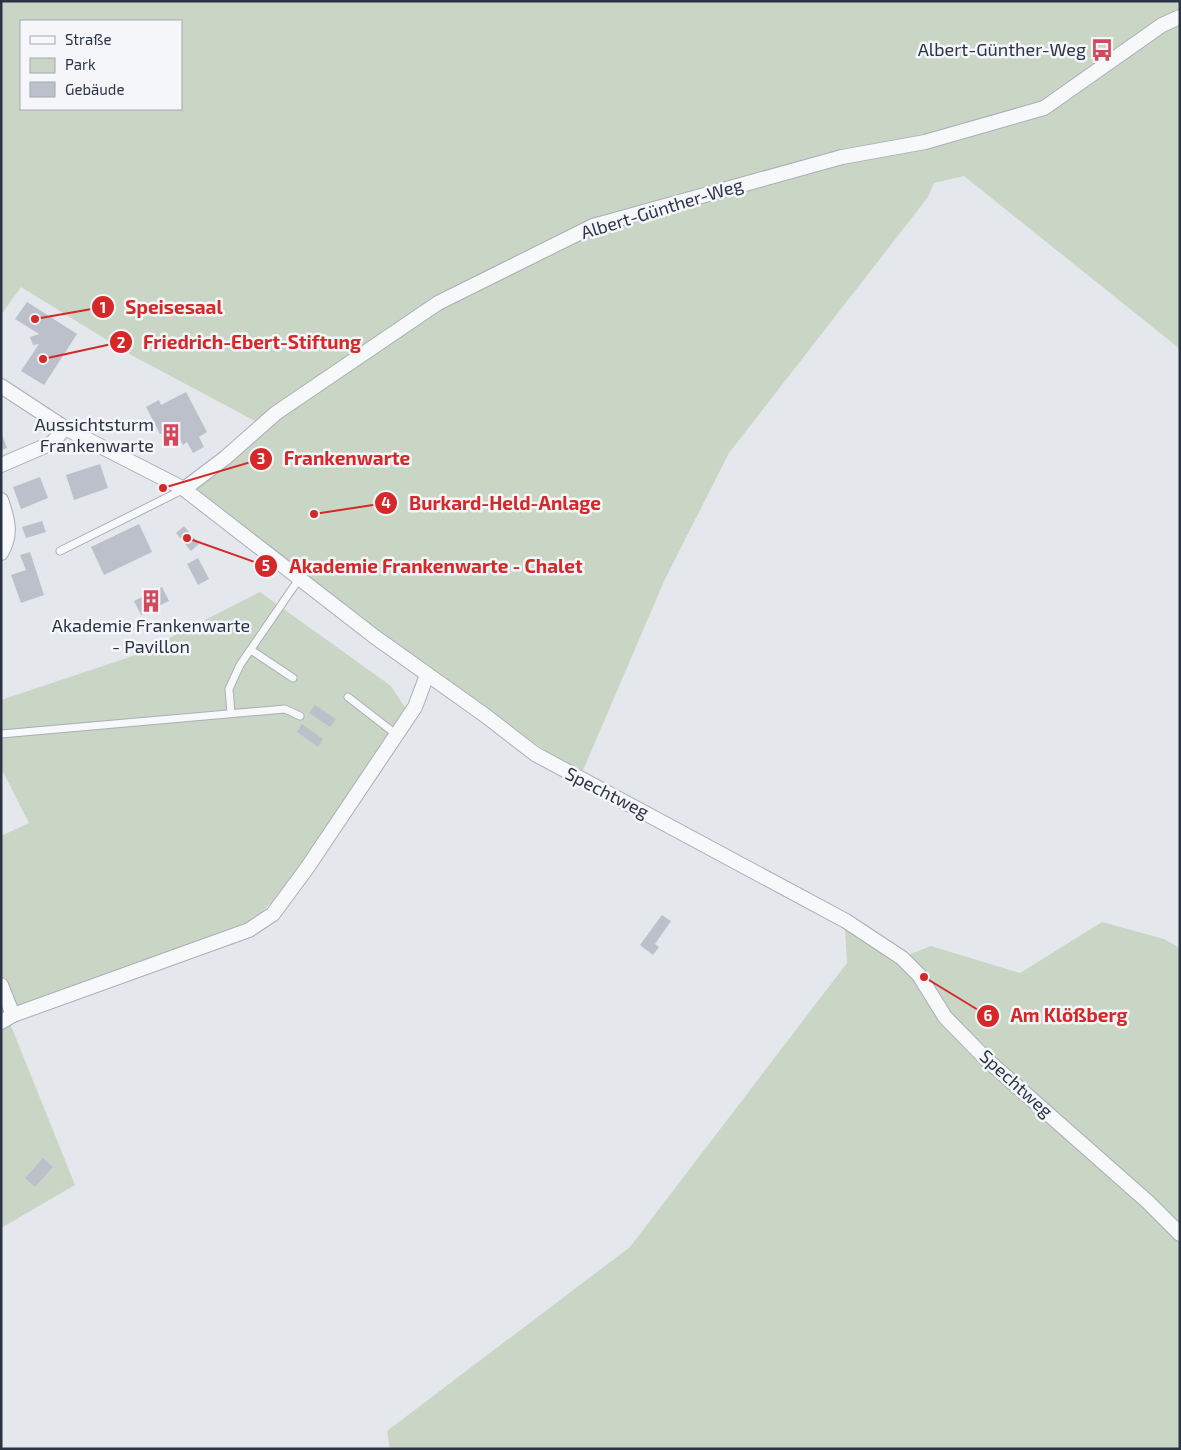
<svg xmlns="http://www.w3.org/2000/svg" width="1181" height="1450" viewBox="0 0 1181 1450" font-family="'Exo 2',sans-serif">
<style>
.green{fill:#c9d6c5;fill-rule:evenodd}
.building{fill:#bbc0ca}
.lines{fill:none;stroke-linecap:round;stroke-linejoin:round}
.lane-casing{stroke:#a9aeb7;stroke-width:9}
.street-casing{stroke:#a9aeb7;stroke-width:16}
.lane{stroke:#f7f8fa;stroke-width:7}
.street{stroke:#f7f8fa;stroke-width:14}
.labels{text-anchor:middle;stroke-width:5;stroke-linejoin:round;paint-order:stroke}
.poi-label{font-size:18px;fill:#2b3445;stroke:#f4f6f9;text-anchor:end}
.street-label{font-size:18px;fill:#2b3445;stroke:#f4f6f9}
.leader{fill:none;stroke:#d62828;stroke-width:2}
.callout-dot{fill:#d62828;stroke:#f4f6f9;stroke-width:2}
.mark-label{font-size:15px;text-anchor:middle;font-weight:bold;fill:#fff}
.callout-label{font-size:19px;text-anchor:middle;font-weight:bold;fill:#d62828;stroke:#f4f6f9;stroke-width:5;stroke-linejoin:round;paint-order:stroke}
</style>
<rect width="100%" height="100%" fill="#e4e7ec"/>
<!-- green -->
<g class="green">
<path d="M1,1H1180V349L964,176L934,183L928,197L729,453L665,579L581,775L432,673L193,489L257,422L133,356L21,287L1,315ZM21,21H181V109H21Z"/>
<path d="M260,592L391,686L408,712L291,882L260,914L233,931L14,1007L1,976V836L29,823L1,768V700L136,655Z"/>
<path d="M1102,922L1164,939L1180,948V1449H390L387,1431L630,1247L847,963L845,928L895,960L931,946L1020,973Z"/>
<path d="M1,1001L75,1185L1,1228Z"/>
</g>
<!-- building -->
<g class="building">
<path d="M27,302L77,334L44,385L21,371L39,344L33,345L30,337L39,334L15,319Z"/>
<path d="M186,392L207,432L199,437L204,447L193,453L187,442L183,445L179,438L168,444L163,433L160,434L146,407L159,400L161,405Z"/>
<path d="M1,432L7,448L1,450Z"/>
<path d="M100,464L108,488L74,500L66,475Z"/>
<path d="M40,477L48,498L21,509L13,487Z"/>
<path d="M42,521L46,532L26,538L22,527Z"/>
<path d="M139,524L152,552L104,575L91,547Z"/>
<path d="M184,526L199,544L191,551L176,533Z"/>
<path d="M30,552L44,595L21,603L11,575L26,570L20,555Z"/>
<path d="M198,558L209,579L198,585L187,564Z"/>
<path d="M162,587L169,601L141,615L134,601Z"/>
<path d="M315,705L336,719L330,727L309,713Z"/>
<path d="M302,724L323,739L318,747L297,732Z"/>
<path d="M662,915L671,921L655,944L659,947L653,955L640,945Z"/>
<path d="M43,1158L53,1167L35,1187L25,1178Z"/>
</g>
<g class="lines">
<defs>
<g id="lane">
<path d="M60,551L184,489"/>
<path d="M251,650L293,678"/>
<path d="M348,697L397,735"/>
<path d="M231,713L229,689L240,665L299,579"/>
<path d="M1,734L285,709L300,716"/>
</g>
<g id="street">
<path d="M1,386L65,428L184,489L375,637L486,716L535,754L846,921L902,958L919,975L945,1017L986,1059L1148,1202L1180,1234"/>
<path d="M1,465L52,443L65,428"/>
<path d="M184,489L225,458L276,413L438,303L593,226L842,157L925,142L1044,108L1162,25L1180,17"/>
<path d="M1,500C8,520 12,535 1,553"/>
<path d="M1,985L13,1015"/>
<path d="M1,1022L13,1015L249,930L273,914L307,868L415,707L427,675"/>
</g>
</defs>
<!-- lane casing -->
<use href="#lane" class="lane-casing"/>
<!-- street casing -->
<use href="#street" class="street-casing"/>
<!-- lane -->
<use href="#lane" class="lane"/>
<!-- street -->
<use href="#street" class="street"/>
</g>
<!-- icons -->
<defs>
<symbol id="bus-bare" viewBox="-9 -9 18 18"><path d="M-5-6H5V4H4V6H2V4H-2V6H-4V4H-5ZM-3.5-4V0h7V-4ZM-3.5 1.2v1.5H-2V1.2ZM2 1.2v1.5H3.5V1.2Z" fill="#d1495b" stroke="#f4f6f9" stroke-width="2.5" paint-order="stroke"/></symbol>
<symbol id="building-bare" viewBox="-9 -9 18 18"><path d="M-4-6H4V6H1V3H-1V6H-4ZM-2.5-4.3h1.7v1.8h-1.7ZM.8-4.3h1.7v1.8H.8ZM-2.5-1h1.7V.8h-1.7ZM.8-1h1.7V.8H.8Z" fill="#d1495b" stroke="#f4f6f9" stroke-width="2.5" paint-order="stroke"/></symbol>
</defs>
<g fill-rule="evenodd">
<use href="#bus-bare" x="1086" y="34" width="32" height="32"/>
<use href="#building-bare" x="155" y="419" width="32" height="32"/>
<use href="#building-bare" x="135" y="585" width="32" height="32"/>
</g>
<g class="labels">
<!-- poi labels -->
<g class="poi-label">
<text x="1086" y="56">Albert-Günther-Weg</text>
<text x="154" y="431">Aussichtsturm<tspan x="154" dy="21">Frankenwarte</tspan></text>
<text x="151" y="632" text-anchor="middle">Akademie Frankenwarte<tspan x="151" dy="21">- Pavillon</tspan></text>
</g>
<!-- street labels -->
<g class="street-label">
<text transform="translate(662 209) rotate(-17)" y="6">Albert-Günther-Weg</text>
<text transform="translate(607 793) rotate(27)" y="6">Spechtweg</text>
<text transform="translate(1016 1084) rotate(42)" y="6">Spechtweg</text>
</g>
</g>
<!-- callouts -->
<path class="leader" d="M35 319L103 307M43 359L121 342M163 488L261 459M314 514L386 503M187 538L266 566M924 977L988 1016"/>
<g class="callout-dot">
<circle cx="35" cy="319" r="5"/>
<circle cx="43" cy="359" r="5"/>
<circle cx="163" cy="488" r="5"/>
<circle cx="314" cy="514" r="5"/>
<circle cx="187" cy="538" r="5"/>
<circle cx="924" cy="977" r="5"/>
<circle cx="103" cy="307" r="12"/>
<circle cx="121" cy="342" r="12"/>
<circle cx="261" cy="459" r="12"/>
<circle cx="386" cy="503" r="12"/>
<circle cx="266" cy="566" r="12"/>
<circle cx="988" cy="1016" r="12"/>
</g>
<g class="mark-label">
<text x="103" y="313">1</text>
<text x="121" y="348">2</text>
<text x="261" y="464">3</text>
<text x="386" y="508">4</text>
<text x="266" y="571">5</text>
<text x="988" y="1021">6</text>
</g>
<g class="callout-label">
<text x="174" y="314">Speisesaal</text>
<text x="252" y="349">Friedrich-Ebert-Stiftung</text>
<text x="347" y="465">Frankenwarte</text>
<text x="505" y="510">Burkard-Held-Anlage</text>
<text x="436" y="573">Akademie Frankenwarte - Chalet</text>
<text x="1069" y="1022">Am Klößberg</text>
</g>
<!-- border -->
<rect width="1181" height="1450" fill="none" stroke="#2b3445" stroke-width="5"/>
<!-- legend -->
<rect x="20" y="20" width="162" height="90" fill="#f4f6f9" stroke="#a4a8b1"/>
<rect x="30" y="36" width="25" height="8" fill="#f7f8fa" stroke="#a4a8b1"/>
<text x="65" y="45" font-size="15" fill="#2b3445">Straße</text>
<rect x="30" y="58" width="25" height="15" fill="#c9d6c5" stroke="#a4a8b1"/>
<text x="65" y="70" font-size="15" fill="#2b3445">Park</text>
<rect x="30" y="82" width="25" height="15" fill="#bbc0ca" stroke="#a4a8b1"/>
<text x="65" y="95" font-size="15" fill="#2b3445">Gebäude</text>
</svg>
